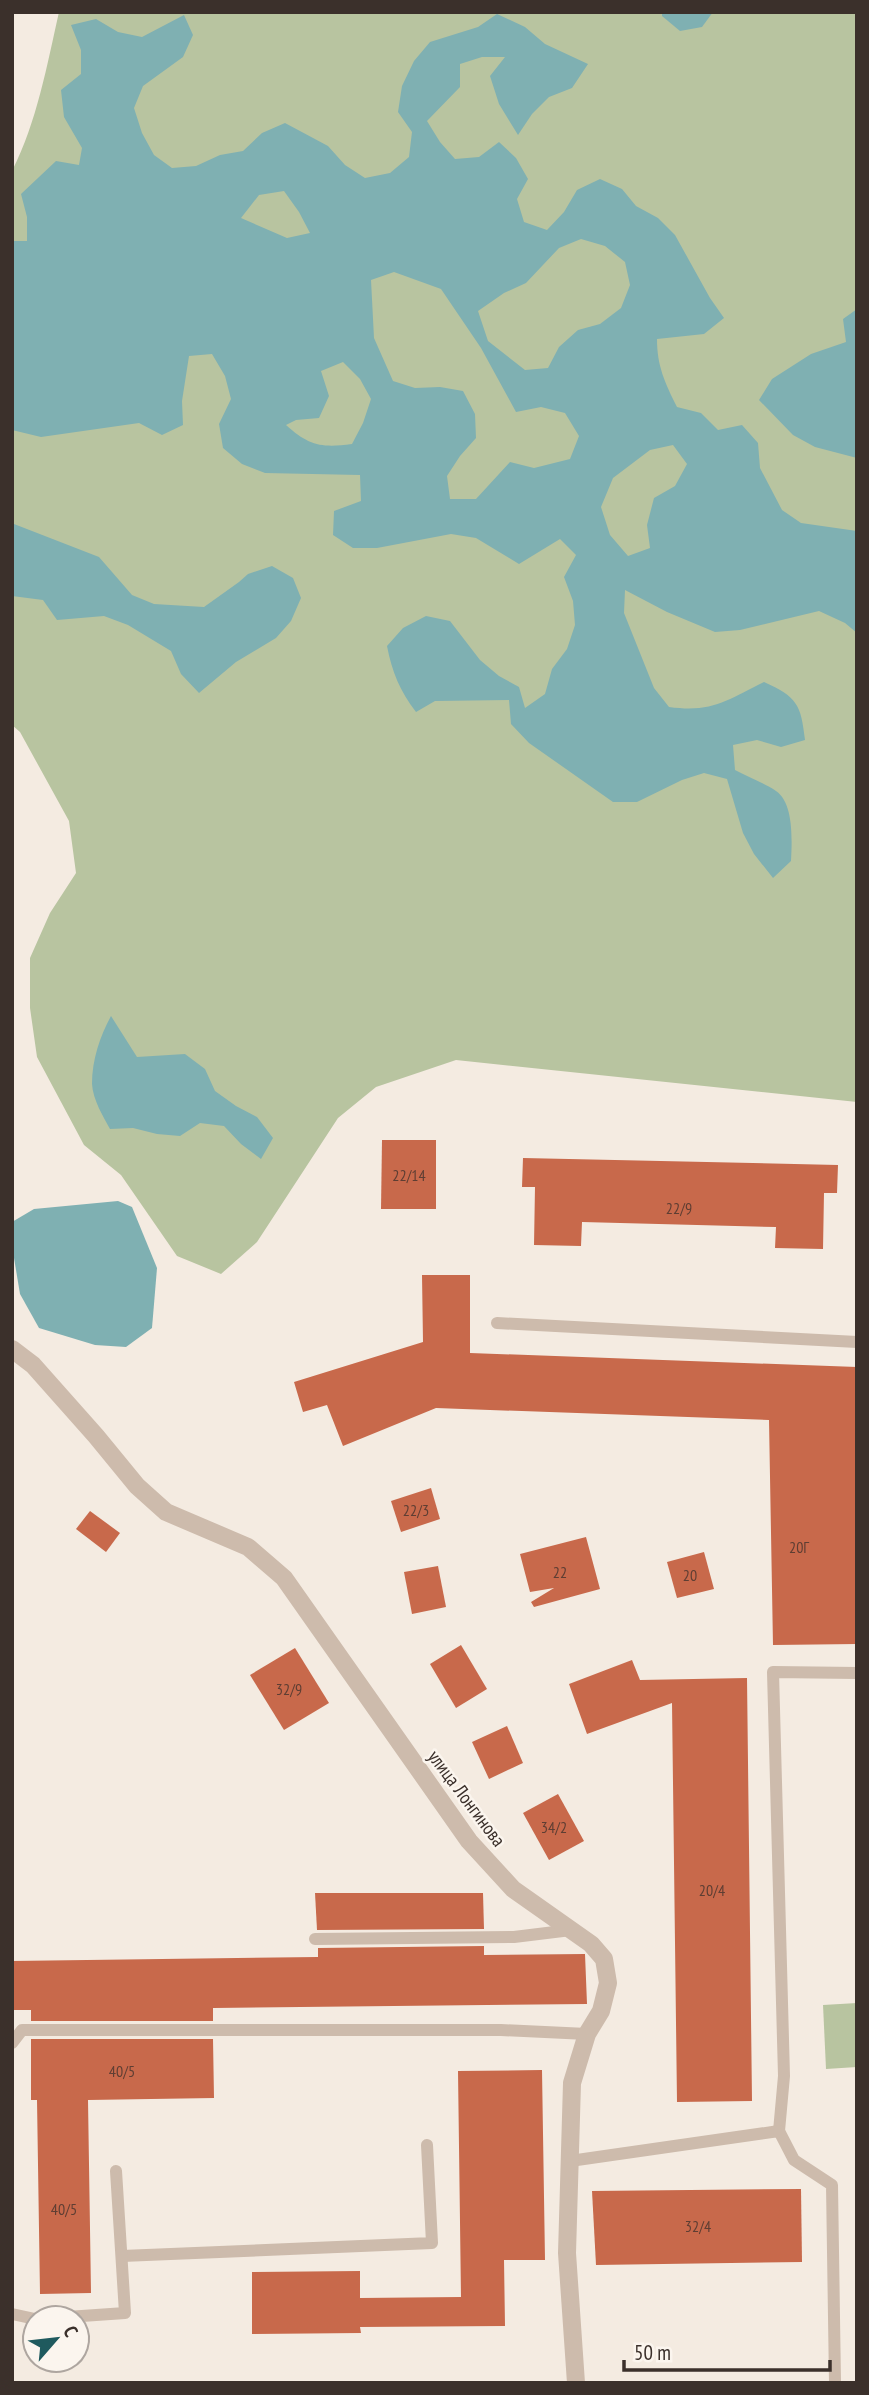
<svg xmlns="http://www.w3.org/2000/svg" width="869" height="2395" viewBox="0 0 869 2395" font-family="'PT Sans Narrow',sans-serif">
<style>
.green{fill:#b8c4a0}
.water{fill:#7fb0b2;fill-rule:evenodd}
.building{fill:#c8694b}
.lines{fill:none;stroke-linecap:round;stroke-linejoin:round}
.lane{stroke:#cdbbac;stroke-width:12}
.street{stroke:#cdbbac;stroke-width:18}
.labels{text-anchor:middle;stroke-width:5;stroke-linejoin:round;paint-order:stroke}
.number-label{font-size:16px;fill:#5e3e33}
.street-label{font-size:19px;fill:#3b302b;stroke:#fbf5ee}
</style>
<rect width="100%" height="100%" fill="#f4ebe1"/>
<!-- green -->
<g class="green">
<path d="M59,12H857V1102L456,1060L376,1087L338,1118L257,1242L221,1274L177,1256L121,1175L84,1145L37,1057L30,1008V958L50,913L76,873L69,821L20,732L12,725V171C37,122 47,65 59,12Z"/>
<path d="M857,2003V2067L826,2069L823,2005Z"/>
</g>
<!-- water -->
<g class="water">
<path d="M662,12H713L702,27L680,31L662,16Z"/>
<path d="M497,14L525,27L545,44L588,64L572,88L549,97L532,114L518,135L499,104L490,76L505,57H482L460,64V87L427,121L440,142L455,159L479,157L499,142L516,158L528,179L517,199L524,222L547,230L564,212L577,190L600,179L622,189L636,206L658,218L675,235L710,298L724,318L704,334L657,339C657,366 665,383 677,407L701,413L718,430L742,425L758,443L760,468L782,510L801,523L857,531V633L845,623L819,611L740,630L715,632L667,612L625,590L624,613L654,688L669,707C713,713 727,700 764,682C797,697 801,704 805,740L781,747L757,740L733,745L735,770C748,777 764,783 776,791C794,803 792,841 791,861L773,878L754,854L743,833L727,779L704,773L682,780L637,802H613L529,743L511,724L509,700L435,701L416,712C400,691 392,672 387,646L403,628L426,616L450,621L480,660L499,676L519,687L525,708L545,694L552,669L567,649L575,625L573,601L564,577L576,555L560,539L519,564L476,538L451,534L377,548H353L333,535L334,511L361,501L360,475L265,473L242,464L223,448L219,424L231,399L225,376L212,354L189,356L182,401L183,425L162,435L139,423L41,437L12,430V241H27V217L21,194L56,161L79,165L82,148L64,117L61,90L81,74V50L71,25L96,19L118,32L142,37L184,15L193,35L183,57L143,86L134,108L142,133L154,155L172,168L196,166L220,155L243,151L262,133L285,123L328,146L345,165L365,178L390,173L409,157L412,132L398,112L402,86L414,61L430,42L478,27ZM284,191L299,212L310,233L287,238L241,218L259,195ZM581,239L605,246L625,262L630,285L621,308L600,324L578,330L559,347L548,368L525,370L488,341L478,311L504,293L526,283L559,248ZM394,272L441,289L481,348L516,412L541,407L565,413L579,436L570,459L534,468L510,462L476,499H450L447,476L460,456L476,438L475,414L463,391L440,387L415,388L393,381L374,338L371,280ZM343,362L360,379L371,399L363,423L352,444C322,448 309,446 286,425L296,420L319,418L329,396L321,371ZM673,445L687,464L675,486L654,498L647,525L650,548L628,556L610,535L601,507L613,478L650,450Z"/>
<path d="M857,309V458L815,447L793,435L759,400L772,379L811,354L846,342L843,319Z"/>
<path d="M14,524L99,557L132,595L154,604L204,607L239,582L248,574L272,566L293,578L301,598L291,621L276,638L236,662L199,693L181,674L171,651L128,625L104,616L57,620L43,600L12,596Z"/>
<path d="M111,1016L137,1057L185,1054L205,1069L215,1091L236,1106L257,1117L273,1138L261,1159L241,1144L224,1126L200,1123L180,1136L157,1134L133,1128L110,1129C103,1116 93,1100 92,1084C92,1060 100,1036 111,1016Z"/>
<path d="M118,1201L132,1207L157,1268L152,1328L126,1347L95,1345L39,1328L20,1294L12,1246V1222L34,1209Z"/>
</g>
<!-- building -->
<g class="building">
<path d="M382,1140H436V1209H381Z"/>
<path d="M523,1158L838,1165L837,1193H824L823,1249L775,1248L776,1227L582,1222L581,1246L534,1245L535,1187H522Z"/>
<path d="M422,1275H470V1353L857,1367V1644L773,1645L769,1420L436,1408L343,1446L327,1405L303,1412L294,1382L423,1342Z"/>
<path d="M431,1488L440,1519L401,1532L391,1501Z"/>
<path d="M90,1511L120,1533L106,1552L76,1529Z"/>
<path d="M586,1537L600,1589L534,1607L531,1602L554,1588L530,1592L520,1554Z"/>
<path d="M704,1552L714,1589L677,1598L667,1562Z"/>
<path d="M438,1566L446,1607L412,1614L404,1572Z"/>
<path d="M461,1645L487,1689L456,1708L430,1664Z"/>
<path d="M295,1648L329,1703L284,1730L250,1675Z"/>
<path d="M632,1660L640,1680L747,1678L752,2101L677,2102L672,1703L587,1734L569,1684Z"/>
<path d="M507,1726L523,1763L489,1779L472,1742Z"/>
<path d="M558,1794L584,1841L549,1860L523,1813Z"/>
<path d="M315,1893H483L484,1929L317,1930Z"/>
<path d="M484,1946V1955L585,1954L587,2004L213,2008V2021H31V2010H13L12,1961L318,1957V1948Z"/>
<path d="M31,2039H213L214,2098L88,2100L91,2293L40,2294L37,2100H31Z"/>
<path d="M542,2070L545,2260H504L505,2326L360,2327L361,2333L252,2334V2272L360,2271V2298L461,2297L458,2071Z"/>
<path d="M801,2189L802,2262L596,2265L592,2191Z"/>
</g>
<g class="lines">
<!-- lane -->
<g class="lane">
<path d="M497,1323L857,1342"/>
<path d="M315,1939L514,1937L571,1930"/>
<path d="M12,2043L22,2030H501L587,2034"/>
<path d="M779,2131L784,2076L773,1672L857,1673"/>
<path d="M570,2161L779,2131L794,2160L832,2185L835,2383"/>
<path d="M122,2256L432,2243L427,2145"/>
<path d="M12,2314L35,2319"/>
<path d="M53,2318L125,2313L116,2171"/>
</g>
<!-- street -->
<path class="street" d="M12,1349L33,1365L96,1436L137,1486L166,1512L248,1547L284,1578L469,1841L513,1889L591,1944L604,1959L608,1983L601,2011L587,2034L572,2083L567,2253L576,2383"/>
</g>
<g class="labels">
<!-- number labels -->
<g class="number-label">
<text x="409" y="1181">22/14</text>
<text x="679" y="1214">22/9</text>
<text x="416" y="1516">22/3</text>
<text x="799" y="1553">20Г</text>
<text x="560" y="1578">22</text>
<text x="690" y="1581">20</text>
<text x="289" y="1695">32/9</text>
<text x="554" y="1833">34/2</text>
<text x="712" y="1896">20/4</text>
<text x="122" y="2077">40/5</text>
<text x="64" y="2215">40/5</text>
<text x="698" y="2232">32/4</text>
</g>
<!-- street labels -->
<g class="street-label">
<text transform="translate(467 1798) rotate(53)" y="7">улица Лонгинова</text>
</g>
</g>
<!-- border -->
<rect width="869" height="2395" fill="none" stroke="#3b302b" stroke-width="28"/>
<!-- north arrow -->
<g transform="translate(56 2339) rotate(62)"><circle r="33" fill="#fbf5ee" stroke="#aea6a0" stroke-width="2"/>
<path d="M0-5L12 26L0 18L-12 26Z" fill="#1f5a5e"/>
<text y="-10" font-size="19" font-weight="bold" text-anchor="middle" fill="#3b302b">С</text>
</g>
<!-- scale -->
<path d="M624 2360v10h206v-10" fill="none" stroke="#3b302b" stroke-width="3.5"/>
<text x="634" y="2360" font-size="21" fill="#3b302b" stroke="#fbf5ee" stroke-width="5" paint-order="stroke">50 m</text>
</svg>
